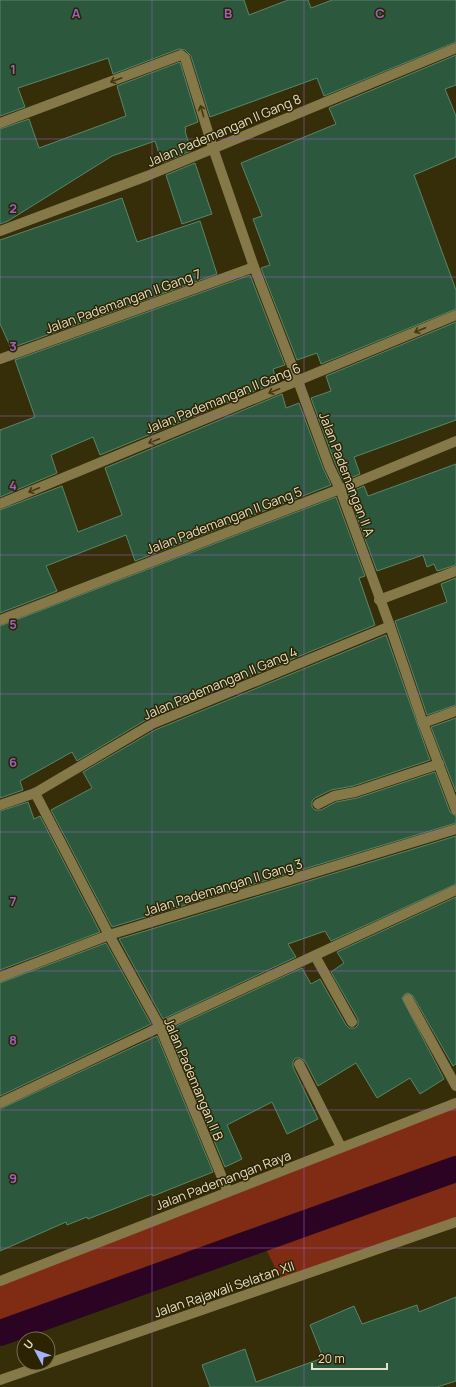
<svg xmlns="http://www.w3.org/2000/svg" width="456" height="1387" viewBox="0 0 456 1387" font-family="Manrope,sans-serif">
<style>
.green{fill:#802b14}
.lines{fill:none;stroke-linecap:round;stroke-linejoin:round}
.canal{stroke:#2b0424;stroke-width:26}
.building{fill:#2c593e;stroke:#598669}
.minor{stroke:#85794a;stroke-width:10}
.oneway{stroke:#423812}
.grid{fill:none;stroke:#9b62c2;stroke-width:1;stroke-opacity:0.55}
.labels{text-anchor:middle;stroke-width:3;stroke-linejoin:round;paint-order:stroke}
.street-label{font-size:13px;fill:#e6e0c8;stroke:#2c2300}
.grid-label{font-size:13px;text-anchor:middle;font-weight:bold;fill:#9b62c2;stroke:#2c2300;stroke-width:3;stroke-linejoin:round;paint-order:stroke}
</style>
<rect width="100%" height="100%" fill="#362d09"/>
<!-- green -->
<path class="green" d="M456,1105V1222L282,1282L261,1239L0,1333V1281Z"/>
<g class="lines">
<!-- canal -->
<path class="canal" d="M0,1333L456,1169"/>
</g>
<!-- building -->
<g class="building">
<path d="M0,0H244L249,15L288,0H308L311,8L332,0H456V42L324,96L317,78L210,117L191,56L185,50L179,49L113,74L108,58L18,88L25,107L0,116Z"/>
<path d="M456,55V85L445,89L456,116V157L414,175L456,290V309L321,364L317,353L297,360L261,268L270,265L253,219L262,216L241,163L336,124L329,108Z"/>
<path d="M180,62L198,122L185,127L186,130L185,131L191,151L162,163L155,141L112,156L8,221L0,224V129L29,119L39,148L126,116L117,86Z"/>
<path d="M195,163L212,214L182,224L166,175Z"/>
<path d="M122,198L137,242L200,221L217,274L11,348L0,324V240Z"/>
<path d="M250,275L285,365L273,369L277,382L100,455L93,437L51,455L57,473L0,497V430L35,417L15,360Z"/>
<path d="M456,322V420L354,457L360,474L343,481L335,463L311,398L331,391L326,376Z"/>
<path d="M282,394L286,408L299,403L323,468L331,485L135,561L126,535L46,566L57,591L0,613V510L62,486L78,532L122,515L105,468Z"/>
<path d="M456,464V565L437,571L434,564L427,567L423,555L377,571L348,493L364,486L368,496Z"/>
<path d="M336,497L365,576L359,578L375,625L149,718L77,761L72,752L20,781L23,790L0,798V626Z"/>
<path d="M456,578V705L427,715L395,621L447,602L441,584Z"/>
<path d="M386,635L430,760L353,786L331,790L315,798L312,801V807L315,810H321L336,802L357,798L435,772L450,812L456,816V823L112,927L51,810L92,788L83,772L155,730Z"/>
<path d="M456,718V792L431,727Z"/>
<path d="M28,802L34,819L40,816L100,932L0,970V811Z"/>
<path d="M456,836V884L331,941L325,931L288,944L296,957L163,1019L119,939Z"/>
<path d="M456,897V1064L453,1066L413,996L408,993L405,994L402,998L444,1079L420,1094L410,1078L377,1098L356,1063L318,1086L305,1061L300,1058H296L293,1061V1067L318,1119L287,1134L272,1102L227,1125L242,1159L225,1167L168,1030L302,968L311,984L320,979L346,1025L349,1028H355L358,1025V1019L331,972L344,963L337,952Z"/>
<path d="M106,943L151,1024L0,1096V983Z"/>
<path d="M157,1036L213,1172L153,1196L152,1194L88,1219L87,1217L67,1225L66,1222L0,1251V1109Z"/>
<path d="M456,1297V1381L437,1387H210L202,1365L245,1349L256,1382L323,1358L310,1325L354,1306L362,1324L417,1305L419,1312Z"/>
</g>
<g class="lines">
<!-- minor -->
<g class="minor">
<path d="M0,123L181,55L185,58L213,148L254,267L298,381L329,466L340,489L390,626L423,723L456,810"/>
<path d="M0,231L147,176L456,48"/>
<path d="M0,359L254,267"/>
<path d="M0,504L456,315"/>
<path d="M379,600L456,571"/>
<path d="M0,620L340,489L456,441"/>
<path d="M423,723L456,711"/>
<path d="M35,793L109,935L160,1027L228,1192"/>
<path d="M318,804L334,796L355,792L439,764"/>
<path d="M0,805L35,793L152,724L390,626"/>
<path d="M315,956L352,1022"/>
<path d="M0,977L109,935L456,829"/>
<path d="M408,999L456,1086"/>
<path d="M299,1064L341,1147"/>
<path d="M0,1103L160,1027L456,890"/>
<path d="M0,1281L456,1103"/>
<path d="M0,1380L456,1222"/>
</g>
</g>
<!-- one-way arrows -->
<defs><path id="oneway-shaft" d="M-6 0H5M1.5-3L5.5 0L1.5 3" fill="none" stroke-width="1.6" stroke-linecap="round" stroke-linejoin="round"/></defs>
<g class="oneway">
<use href="#oneway-shaft" transform="translate(116 80) rotate(160)"/>
<use href="#oneway-shaft" transform="translate(202 111) rotate(-106)"/>
<use href="#oneway-shaft" transform="translate(420 330) rotate(157)"/>
<use href="#oneway-shaft" transform="translate(274 391) rotate(158)"/>
<use href="#oneway-shaft" transform="translate(154 441) rotate(158)"/>
<use href="#oneway-shaft" transform="translate(34 490) rotate(158)"/>
</g>
<!-- grid -->
<path class="grid" d="M152,0V1387M304,0V1387M0,139H456M0,277H456M0,416H456M0,555H456M0,694H456M0,832H456M0,971H456M0,1110H456M0,1248H456"/>
<g class="labels">
<!-- street labels -->
<g class="street-label">
<text transform="translate(224 130) rotate(-23)" y="5">Jalan Pademangan II Gang 8</text>
<text transform="translate(123 301) rotate(-20)" y="5">Jalan Pademangan II Gang 7</text>
<text transform="translate(223 398) rotate(-22)" y="5">Jalan Pademangan II Gang 6</text>
<text transform="translate(347 474) rotate(69)" y="5">Jalan Pademangan II A</text>
<text transform="translate(224 520) rotate(-21)" y="5">Jalan Pademangan II Gang 5</text>
<text transform="translate(220 683) rotate(-23)" y="5">Jalan Pademangan II Gang 4</text>
<text transform="translate(223 887) rotate(-17)" y="5">Jalan Pademangan II Gang 3</text>
<text transform="translate(194 1079) rotate(67)" y="5">Jalan Pademangan II B</text>
<text transform="translate(223 1180) rotate(-21)" y="5">Jalan Pademangan Raya</text>
<text transform="translate(224 1289) rotate(-19)" y="5">Jalan Rajawali Selatan XII</text>
</g>
</g>
<g class="grid-label">
<text x="76" y="18">A</text>
<text x="228" y="18">B</text>
<text x="380" y="18">C</text>
<text x="13" y="74">1</text>
<text x="13" y="213">2</text>
<text x="13" y="351">3</text>
<text x="13" y="490">4</text>
<text x="13" y="629">5</text>
<text x="13" y="767">6</text>
<text x="13" y="906">7</text>
<text x="13" y="1045">8</text>
<text x="13" y="1183">9</text>
</g>
<!-- north arrow -->
<g transform="translate(36 1351) rotate(311)"><circle r="19" fill="#2c2300" stroke="#766f50"/>
<path d="M0-3L7 15L0 10L-7 15Z" fill="#a4b2fc"/>
<text y="-6" font-size="11" font-weight="bold" text-anchor="middle" fill="#e6e0c8">U</text>
</g>
<!-- scale -->
<path d="M312 1363v6h75v-6" fill="none" stroke="#e6e0c8" stroke-width="2"/>
<text x="318" y="1363" font-size="12" fill="#e6e0c8" stroke="#2c2300" stroke-width="3" paint-order="stroke">20 m</text>
</svg>
